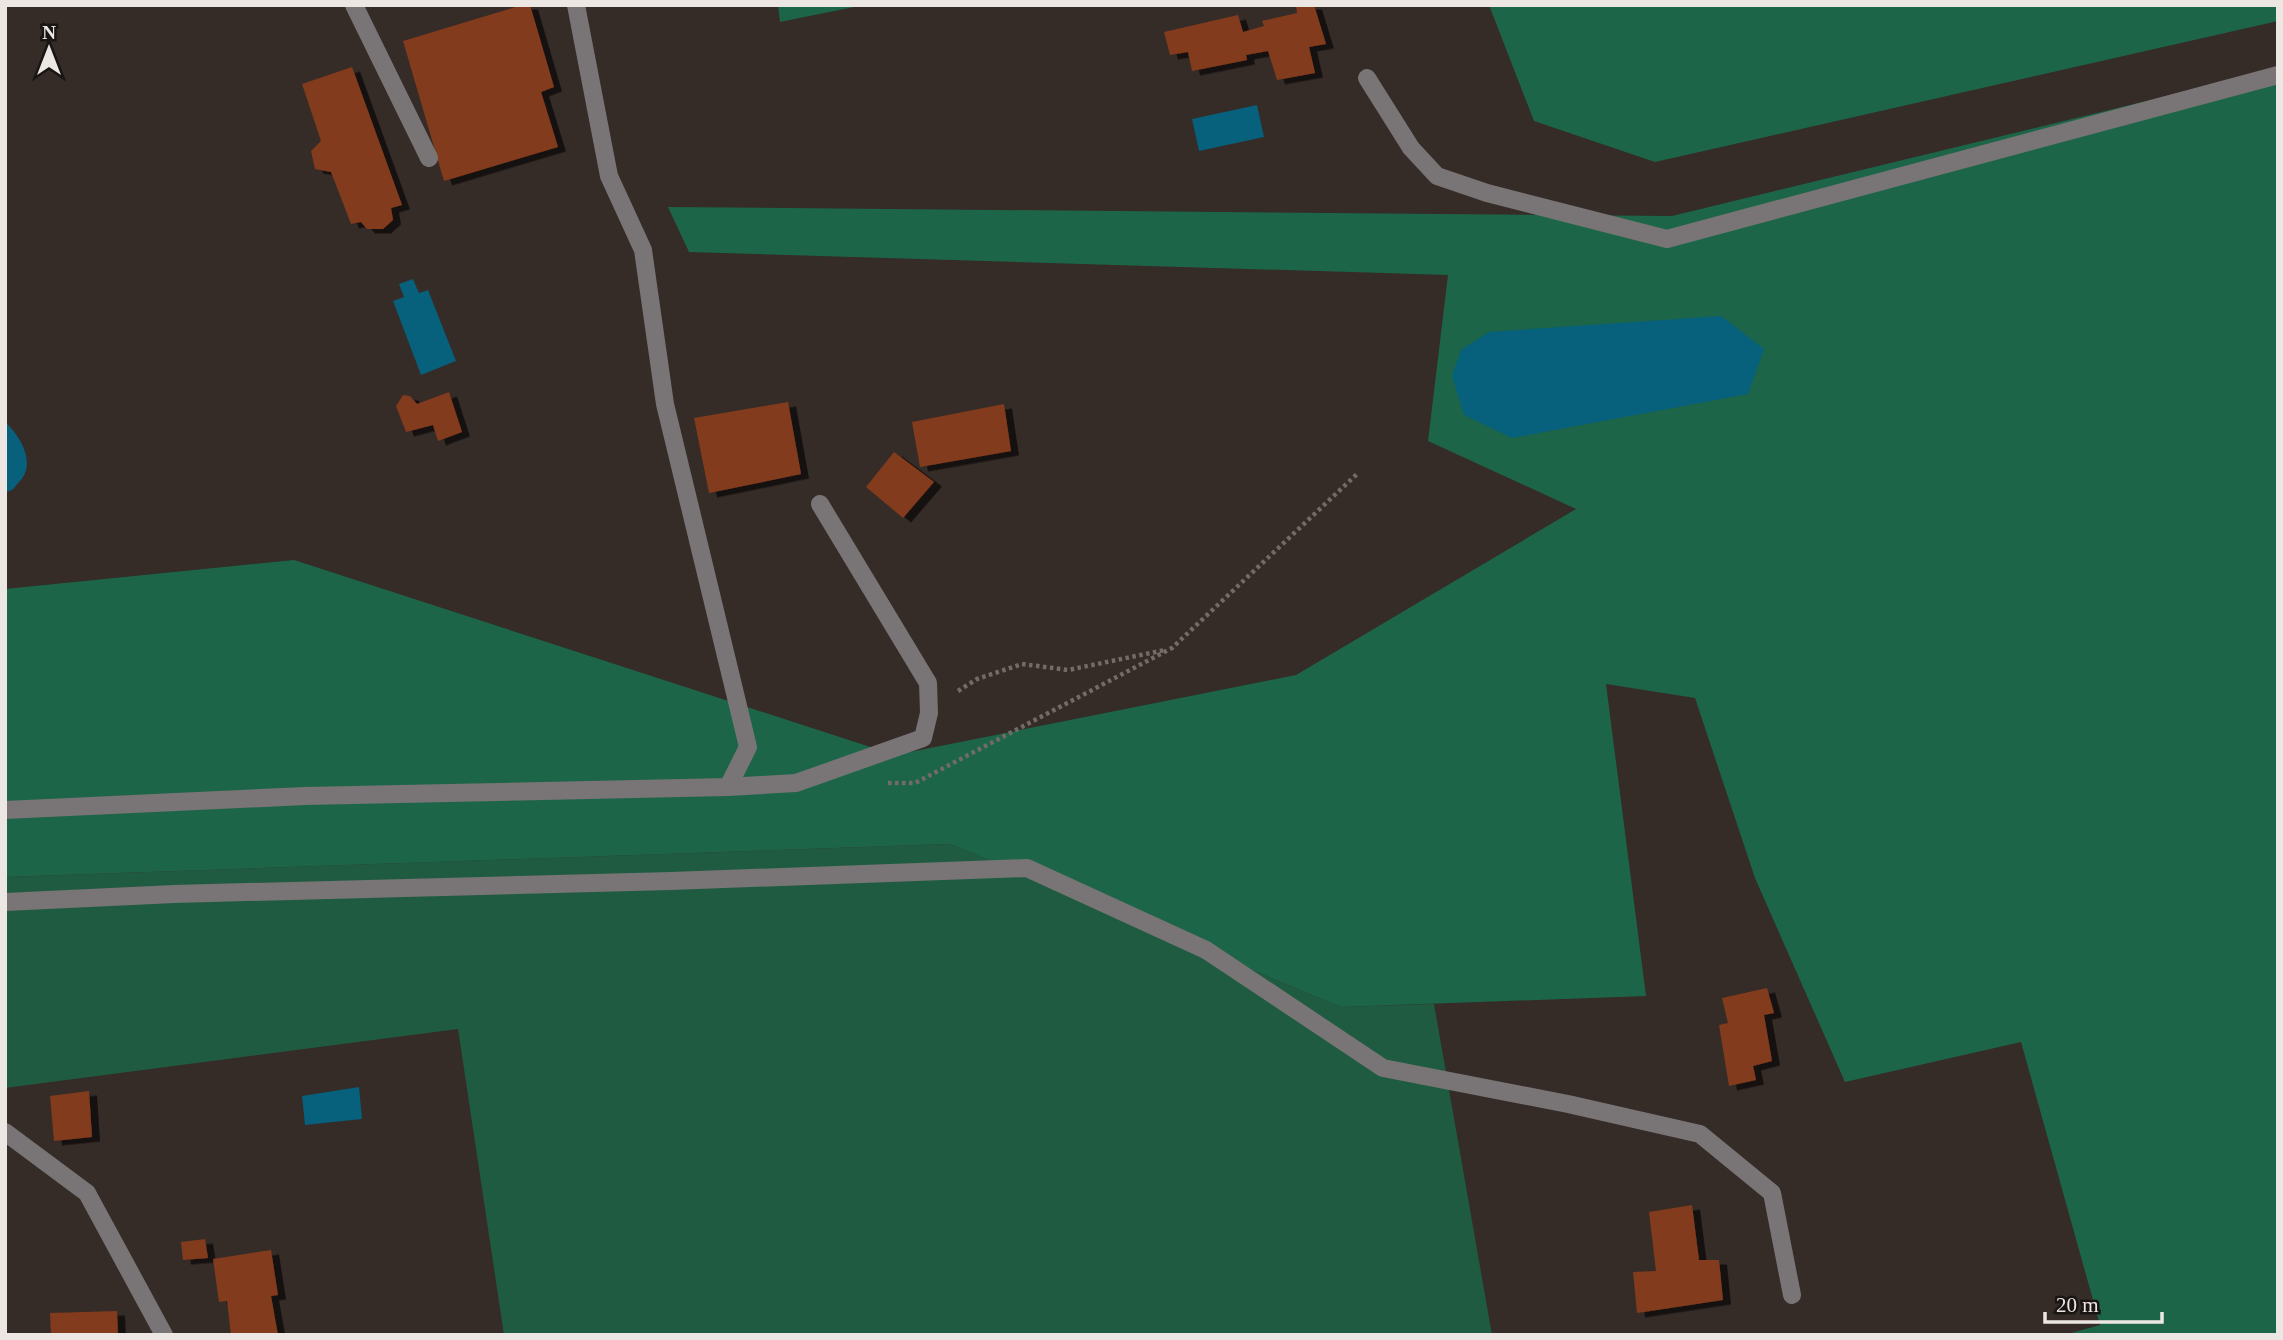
<svg xmlns="http://www.w3.org/2000/svg" width="2283" height="1340" viewBox="0 0 2283 1340" font-family="'Times New Roman',serif">
<style>
.green{fill:#1f5b41}
.forest{fill:#1d6548}
.water{fill:#07607c}
.building{fill:#823b1c;filter:url(#shadow)}
.lines{fill:none;stroke-linecap:round;stroke-linejoin:round}
.path{stroke:#736b67;stroke-width:4.5;stroke-dasharray:3.5 3.5;stroke-linecap:butt}
.minor{stroke:#797476;stroke-width:18}
</style>
<defs>
<filter id="shadow"><feDropShadow dx="8" dy="4.5" stdDeviation="0" flood-color="#0009"/></filter>
</defs>
<rect width="100%" height="100%" fill="#352b27"/>
<!-- green -->
<path class="green" d="M950,844L1341,1007L1434,1004L1492,1335H504L458,1029L5,1088V877Z"/>
<!-- forest -->
<g class="forest">
<path d="M778,5H864L780,22Z"/>
<path d="M1489,5H2278V21L1655,162L1534,121Z"/>
<path d="M2278,69V1335H2064L2100,1325L2021,1042L1845,1082L1755,878L1695,698L1606,684L1646,996L1341,1007L950,844L5,877V589L294,560L895,755L1296,675L1576,509L1428,441L1448,275L689,252L668,207L1672,216Z"/>
</g>
<!-- water -->
<g class="water">
<path d="M1257,105L1264,137L1199,151L1192,119Z"/>
<path d="M413,279L419,293L428,290L456,361L421,375L393,301L404,297L399,284Z"/>
<path d="M1721,316L1764,349L1748,394L1512,438L1464,415L1452,376L1461,350L1489,332Z"/>
<path d="M5,422C21,436 37,465 19,482C14,488 13,491 5,492Z"/>
<path d="M359,1087L362,1119L305,1125L302,1096Z"/>
</g>
<!-- building -->
<g class="building">
<path d="M522,5H530L554,87L541,92L558,147L444,181L403,41Z"/>
<path d="M1296,5H1314L1326,44L1309,47L1315,73L1277,80L1268,51L1246,55L1247,60L1192,71L1188,52L1170,55L1164,32L1238,15L1243,32L1264,26L1262,21L1297,13Z"/>
<path d="M352,67L402,205L391,208L393,220L383,229H367L361,222L351,224L331,172L315,169L311,151L321,141L302,84Z"/>
<path d="M449,392L462,432L438,441L433,425L406,432L396,406L403,395L410,396L417,404Z"/>
<path d="M788,402L801,474L709,493L694,418Z"/>
<path d="M1004,404L1011,451L920,467L912,422Z"/>
<path d="M894,452L934,482L903,518L866,487Z"/>
<path d="M1767,988L1774,1013L1764,1015L1772,1061L1753,1066L1756,1080L1729,1086L1719,1025L1728,1023L1722,998Z"/>
<path d="M89,1091L92,1137L54,1141L50,1096Z"/>
<path d="M1692,1205L1699,1260H1719L1723,1300L1637,1313L1633,1272L1656,1271L1649,1212Z"/>
<path d="M205,1239L208,1258L183,1260L181,1242Z"/>
<path d="M271,1250L278,1295L271,1296L278,1335H231L227,1301L219,1302L213,1259Z"/>
<path d="M117,1311L118,1335H51L50,1313Z"/>
</g>
<g class="lines">
<!-- path -->
<g class="path">
<path d="M958,691L977,679L1022,664L1068,670L1165,650"/>
<path d="M888,783H915L1172,648L1357,474"/>
</g>
<!-- minor -->
<g class="minor">
<path d="M354,5L429,158"/>
<path d="M576,5L609,176L643,250L665,404L748,747L728,787"/>
<path d="M1367,78L1411,148L1437,176L1487,193L1667,239L2278,75"/>
<path d="M5,810L305,796L728,787L796,783L923,738L929,713L928,683L820,504"/>
<path d="M5,902L174,894L671,881L1027,868L1206,950L1383,1068L1568,1104L1700,1134L1772,1193L1792,1295"/>
<path d="M5,1132L87,1193L164,1335"/>
</g>
</g>
<!-- border -->
<rect width="2283" height="1340" fill="none" stroke="#ede7e4" stroke-width="14"/>
<!-- north arrow -->
<g transform="translate(49 49)" stroke="#191513" stroke-width="5" paint-order="stroke">
<path d="M0-5L12 26L0 18L-12 26Z" fill="#ede7e4"/>
<text y="-10" font-size="19" font-weight="bold" text-anchor="middle" fill="#ede7e4">N</text>
</g>
<!-- scale -->
<path d="M2045 1312v10h117v-10" fill="none" stroke="#ede7e4" stroke-width="3.5"/>
<text x="2056" y="1312" font-size="21" fill="#ede7e4" stroke="#191513" stroke-width="5" paint-order="stroke">20 m</text>
</svg>
